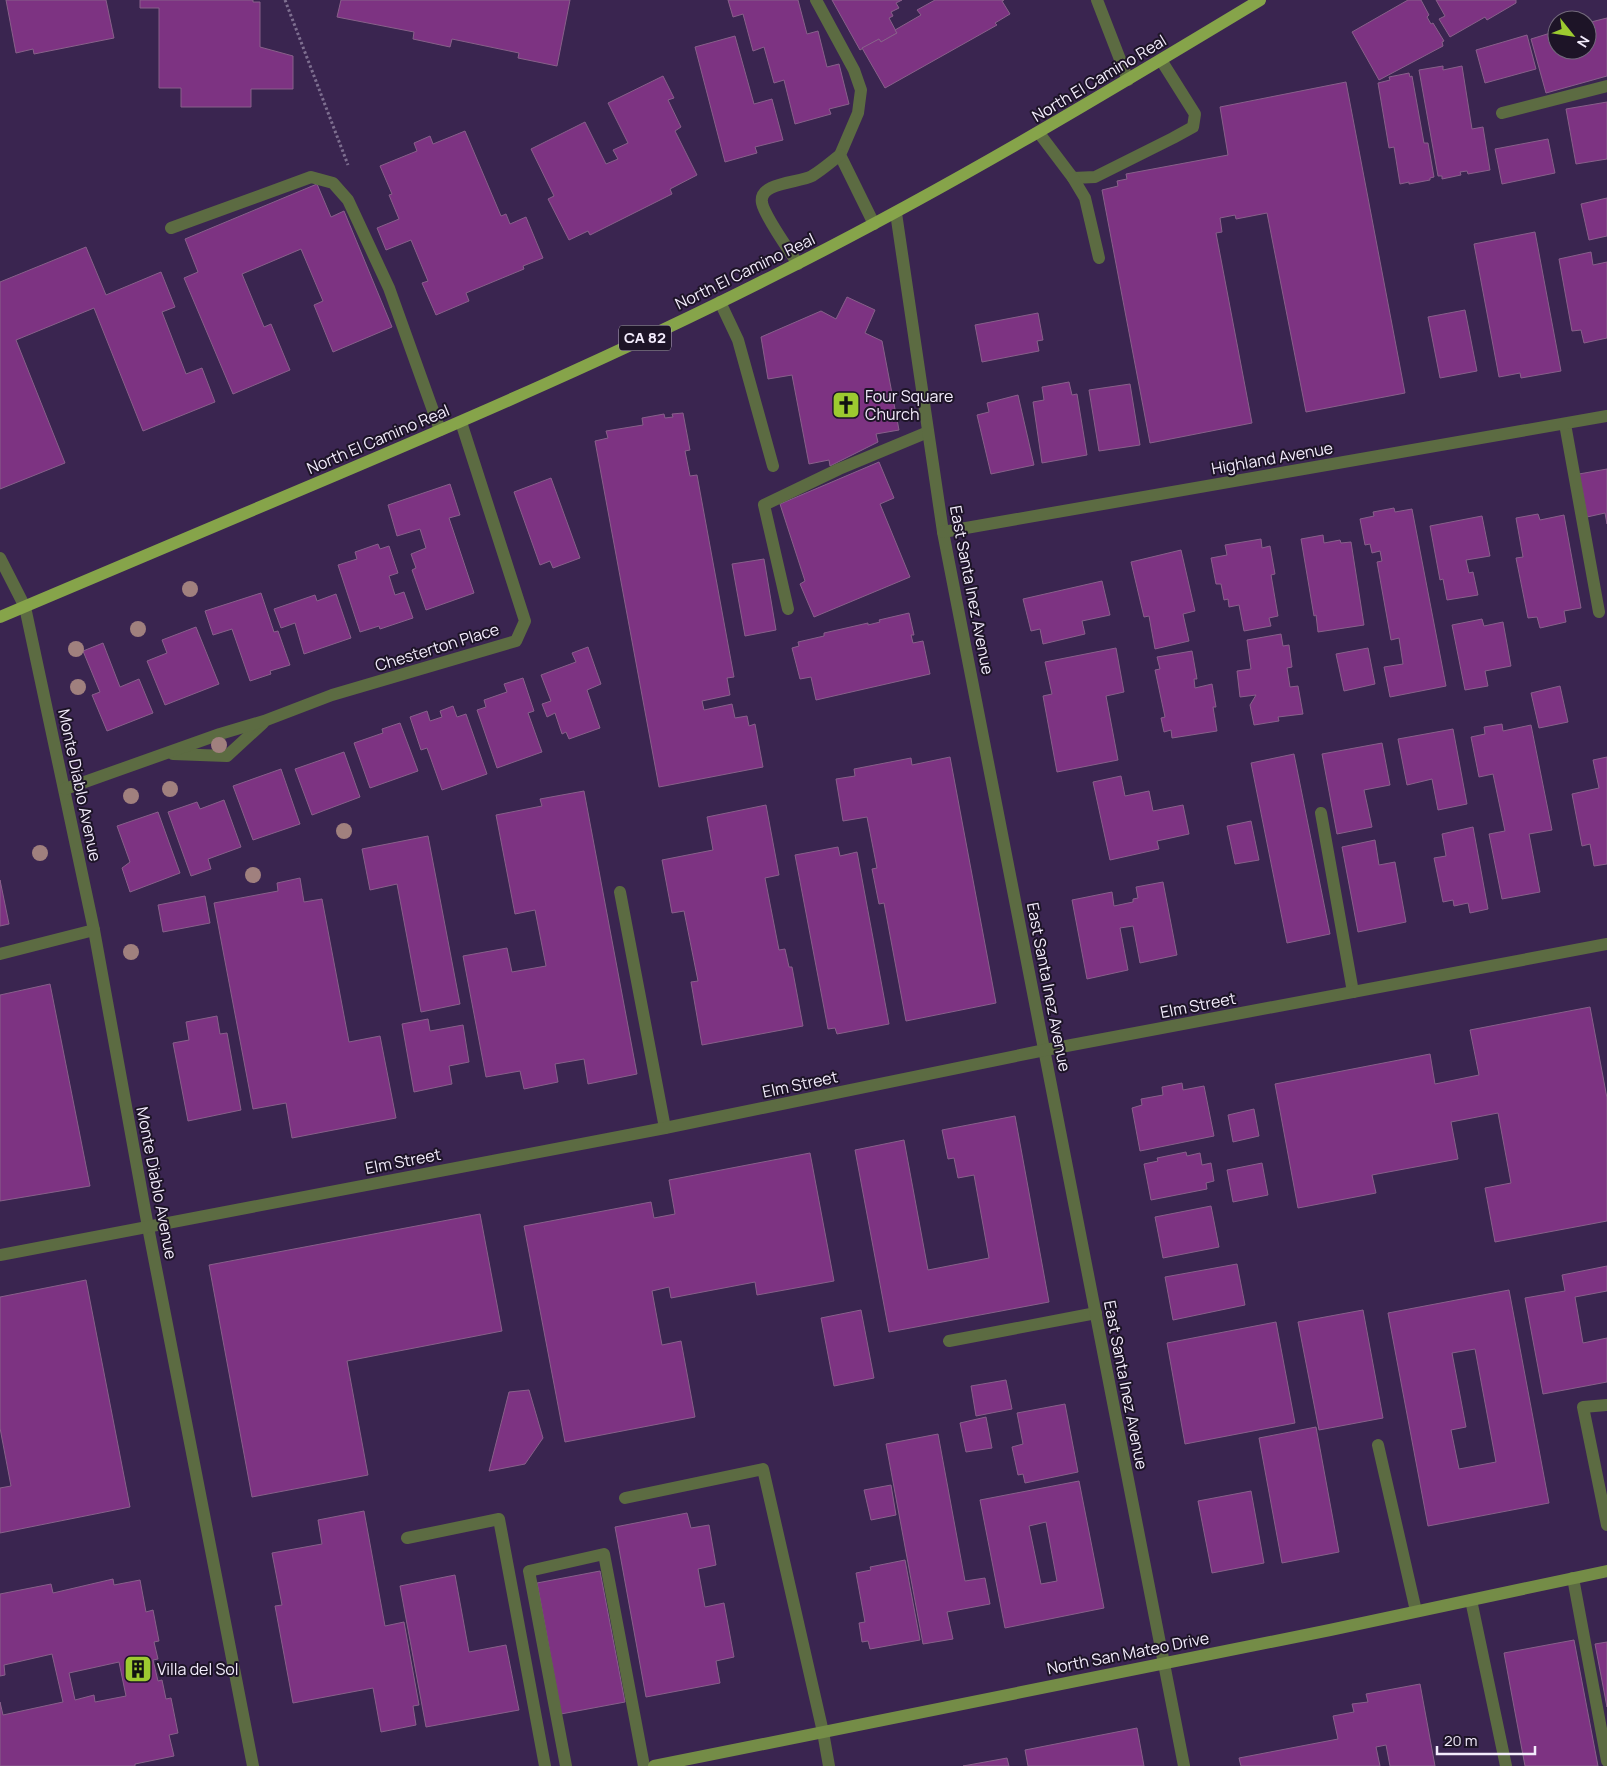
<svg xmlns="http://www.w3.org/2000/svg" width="1607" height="1766" viewBox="0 0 1607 1766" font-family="Manrope,sans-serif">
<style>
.building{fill:#7d3382;stroke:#88608a;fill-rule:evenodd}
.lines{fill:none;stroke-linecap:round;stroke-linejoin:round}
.path{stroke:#7e6f90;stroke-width:3;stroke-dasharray:2.5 2.5;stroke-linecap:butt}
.service{stroke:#5c6b42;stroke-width:12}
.minor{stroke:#5c6b42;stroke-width:12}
.tertiary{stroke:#5c6b42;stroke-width:12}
.secondary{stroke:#748c47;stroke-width:12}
.primary{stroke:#86a44a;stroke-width:12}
.tree{fill:#a0807e}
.labels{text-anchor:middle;stroke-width:4;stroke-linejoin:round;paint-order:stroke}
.shield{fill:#1d1427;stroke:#b3abbc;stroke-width:1}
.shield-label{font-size:15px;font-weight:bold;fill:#f3ecfc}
.street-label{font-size:16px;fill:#f3ecfc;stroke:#1d1427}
.poi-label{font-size:16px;fill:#f3ecfc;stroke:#1d1427;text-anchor:start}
</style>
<rect width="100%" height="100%" fill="#3a2550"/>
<!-- building -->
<g class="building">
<path d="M6,0H106L114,38L34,54L33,49L16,53Z"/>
<path d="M140,0H253V2H260V47L293,56V89H251V107H181V88H159V8H140Z"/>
<path d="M341,0H570L557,66L518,58L519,53L452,39L450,47L413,39L414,32L337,17Z"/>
<path d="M728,0H798L807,34L818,31L827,67L839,64L849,104L829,109L831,114L795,124L784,80L774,83L764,47L753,51L743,14L733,17Z"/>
<path d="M832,0H902L896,3L899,8L891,12L893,16L889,18L897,33L881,42L879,39L860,50Z"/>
<path d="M935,0H1004L1002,1L1010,14L995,23L997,25L885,88L862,48L879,39L881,42L897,33L895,30L921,15L917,10Z"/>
<path d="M1408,0H1421L1429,15L1427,17L1431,24L1433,23L1444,41L1442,42L1443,46L1379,80L1352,32Z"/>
<path d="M1436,0H1516V3L1487,20L1485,17L1450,37L1439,19L1445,16Z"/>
<path d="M1607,18V76L1546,93L1531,39L1557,31V50H1587V23Z"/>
<path d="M1527,35L1536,69L1485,83L1476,50Z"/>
<path d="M735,36L754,104L772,99L783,140L755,147L757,153L725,162L695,47Z"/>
<path d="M1443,66V70L1462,66L1472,129L1483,127L1490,170L1468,174L1467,171L1460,172L1461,175L1442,179V176H1438L1419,70Z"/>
<path d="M1409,73L1410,77L1412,76L1424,143H1428L1434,177L1430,178V180L1409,184V182L1400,184L1394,147L1389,148L1378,83L1390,80L1389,77Z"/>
<path d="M663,76L674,98L668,100L681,127L675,131L697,175L670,189L672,194L590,235L588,231L569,240L548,199L554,196L531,149L585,122L606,164L618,159L613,150L628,143L608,103Z"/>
<path d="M1346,82L1405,393L1306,412L1267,213L1236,219L1235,215L1220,218L1222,232L1216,233L1252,423L1150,443L1102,190L1118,186L1117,181L1127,179L1126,174L1228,155L1220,107Z"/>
<path d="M1607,102V159L1576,164L1566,109Z"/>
<path d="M465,131L501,216L506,214L510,224L526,217L543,258L523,266L524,269L466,293L469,301L436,315L422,283L428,281L411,240L386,250L377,228L399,219L389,195L392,194L380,166L417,151L414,143L430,136L433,144Z"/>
<path d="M1548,139L1555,173L1502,184L1495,149Z"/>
<path d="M317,184L331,217L344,211L392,327L333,352L314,305L323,301L301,249L242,274L264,327L271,324L290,370L233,394L184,278L198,272L185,239Z"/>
<path d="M1607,198V236L1589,240L1581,204Z"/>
<path d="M1535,232L1561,371L1521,378L1520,373L1499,377L1474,244Z"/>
<path d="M86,247L106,295L161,272L175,307L162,312L186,374L202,368L215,402L143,431L94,308L16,340L65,463L0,489V282Z"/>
<path d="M1591,252L1593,265L1607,262V338L1584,343L1581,330L1572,331L1559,259Z"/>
<path d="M847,297L875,310L865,333L882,341L899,430L876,434L878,442L830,466L829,460L809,464L792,375L768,379L761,337L821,311L836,319Z"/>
<path d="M1465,310L1477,371L1440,378L1428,317Z"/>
<path d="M1038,313L1043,340L1037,341L1039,351L982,362L975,325Z"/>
<path d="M1069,382L1072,395L1077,394L1087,455L1042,463L1033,402L1044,400L1042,387Z"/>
<path d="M1130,384L1140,445L1099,451L1089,390Z"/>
<path d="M1018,395L1034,465L991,474L977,415L989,412L987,403Z"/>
<path d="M683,413L690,450L685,451L690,476L697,475L734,677L727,678L730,695L702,701L704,710L732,704L735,718L747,716L749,726L755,724L763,767L659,787L595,441L608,438L606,431L643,425L642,418L664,414L665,418L673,417L672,414Z"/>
<path d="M879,462L894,498L880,504L910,577L814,617L800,584L805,581L780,504Z"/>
<path d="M1607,469V524L1605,513L1587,517L1579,474Z"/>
<path d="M551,478L580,558L553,568L550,561L540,565L514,492Z"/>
<path d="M450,484L460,515L449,518L474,593L426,610L412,570L416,568L411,554L426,548L420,529L397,536L388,505Z"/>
<path d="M1394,508L1395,512L1412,509L1446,686L1390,697L1384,667L1403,664L1399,638L1391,640L1377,562L1382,561L1380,551L1372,553L1370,544L1365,545L1360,519L1374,516L1373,512Z"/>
<path d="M1538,514L1540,520L1564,515L1581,608L1564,611L1566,622L1540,628L1537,617L1528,618L1516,558L1523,557L1516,518Z"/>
<path d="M1482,516L1490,556L1466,560L1469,573L1473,572L1478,595L1447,600L1443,579L1440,580L1430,526Z"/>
<path d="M1323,535L1324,543L1340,540L1341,543L1351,542L1364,625L1318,632L1316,615L1314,616L1301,539Z"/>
<path d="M1261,539L1262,548L1270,546L1275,574L1271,575L1278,616L1269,618L1271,626L1244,631L1239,605L1229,607L1228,599L1224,600L1221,584H1216L1211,558L1227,555L1225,545Z"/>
<path d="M378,544L380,549L389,546L398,573L389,576L395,595L404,592L413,618L380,629L379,626L360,632L338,565L357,559L355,552Z"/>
<path d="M1181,550L1195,611L1183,614L1189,641L1155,649L1149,616L1144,617L1131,562Z"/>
<path d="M764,559L776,630L745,636L732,564Z"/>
<path d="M1102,581L1110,615L1082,621L1085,634L1043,644L1040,629L1031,631L1023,599Z"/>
<path d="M261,593L274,632L278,631L290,665L270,671L271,674L250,681L232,629L213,635L205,611Z"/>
<path d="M336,594L351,638L304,654L295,623L281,628L274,609L315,595L317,601Z"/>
<path d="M909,613L914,635H911L913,643L923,641L930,674L816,700L811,677L800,679L792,648L799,646L798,642L824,636V633L868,623V625L880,622L879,620Z"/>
<path d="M1482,619L1484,626L1503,622L1511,666L1485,671L1488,686L1465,690L1452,625Z"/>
<path d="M196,627L219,684L165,705L147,661L167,653L162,640Z"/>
<path d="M1281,634L1283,646L1289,645L1292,667L1287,668L1290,687L1298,686L1303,714L1278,717L1279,721L1254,725L1250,705L1256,695L1240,697L1237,671L1251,669L1247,640Z"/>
<path d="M103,643L120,687L139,679L153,713L107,731L92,695L100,692L83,651Z"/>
<path d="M588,647L601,684L587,690L600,728L569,739L566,732L562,734L555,713L547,717L542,704L551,701L541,675L576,662L572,653Z"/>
<path d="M1116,648L1124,692L1106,696L1118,760L1057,772L1043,696L1052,694L1045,662Z"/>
<path d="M1368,648L1375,684L1344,691L1336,654Z"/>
<path d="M1192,651L1197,679H1194L1195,688L1212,684L1216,707H1213L1217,731L1172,738L1171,730L1164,732L1161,718L1165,717L1155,670L1160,669L1157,657Z"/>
<path d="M523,678L534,711L528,713L542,752L497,768L477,710L486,707L484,700L507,692L504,684Z"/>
<path d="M1560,686L1568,722L1539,728L1531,693Z"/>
<path d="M453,706L457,717L466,714L487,774L442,790L427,748L421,750L410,717L427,711L430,721L442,717L440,711Z"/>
<path d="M400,723L418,771L370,788L354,743L383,733L382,729Z"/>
<path d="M1502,724L1503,731L1531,725L1552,830L1529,834L1540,892L1502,899L1489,834L1505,831L1493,774L1479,777L1471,737L1485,734L1484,727Z"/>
<path d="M1453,729L1467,804L1438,810L1432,779L1407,785L1398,739Z"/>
<path d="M1382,743L1390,785L1364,790L1372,827L1337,834L1322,754Z"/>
<path d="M344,752L360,797L312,815L295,769Z"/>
<path d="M1294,754L1330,934L1287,943L1251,763Z"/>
<path d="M950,757L996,1003L906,1021L884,903L879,904L872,869L877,868L867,817L843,821L836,779L855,776L854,769L911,758L912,765Z"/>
<path d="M1607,757V864L1594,866L1590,844L1582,846L1572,794L1599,788L1593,760Z"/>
<path d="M281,769L300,824L253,840L233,786Z"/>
<path d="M1121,776L1125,796L1149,791L1153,811L1183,805L1189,834L1157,841L1159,849L1110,860L1093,782Z"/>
<path d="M584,791L637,1074L588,1084L584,1059L555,1064L558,1082L524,1089L520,1071L486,1077L463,956L507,948L512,972L546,966L535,910L515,914L496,815L542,806L540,799Z"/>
<path d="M224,800L241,847L208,859L211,869L191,876L168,812L197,802L200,809Z"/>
<path d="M766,805L779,875L765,878L779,950L785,949L789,967H792L803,1026L702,1045L691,982L698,981L684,911L672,913L662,860L713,850L707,817Z"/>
<path d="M158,812L180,873L130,892L122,868L130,862L117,826Z"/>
<path d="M1251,821L1259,860L1235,864L1227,826Z"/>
<path d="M1473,827L1488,909L1470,913L1468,903L1454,906L1453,900L1443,902L1434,858L1446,856L1442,834Z"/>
<path d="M428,836L460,1004L421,1012L397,884L370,890L362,849Z"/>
<path d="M1375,840L1379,865L1395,862L1406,922L1358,932L1342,847Z"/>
<path d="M838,847L840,856L857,852L889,1024L837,1034L835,1028L828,1029L795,855Z"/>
<path d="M300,878L304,902L322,899L349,1042L380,1036L396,1118L292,1138L286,1103L253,1109L214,903L278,891L277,883Z"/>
<path d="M0,880L9,924L0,926Z"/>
<path d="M1163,882L1177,955L1140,963L1133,926L1120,928L1128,970L1087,979L1072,900L1112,892L1114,906L1133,902V899L1138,898L1136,887Z"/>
<path d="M205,896L210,923L163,932L158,905Z"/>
<path d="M50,984L90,1186L0,1201V995Z"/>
<path d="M1590,1007L1607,1098V1221L1495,1242L1485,1188L1511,1183L1498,1113L1451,1122L1458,1159L1372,1175L1376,1193L1298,1208L1275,1084L1430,1054L1435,1084L1479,1075L1470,1030Z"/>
<path d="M217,1016L220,1034L227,1033L241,1110L188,1121L173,1043L189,1040L186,1022Z"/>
<path d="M428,1019L430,1031L463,1025L469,1062L449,1066L452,1084L414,1092L402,1024Z"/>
<path d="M1182,1083L1183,1090L1204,1086L1214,1136L1140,1151L1132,1108L1142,1105L1141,1099L1163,1095L1162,1087Z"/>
<path d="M1254,1109L1259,1136L1233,1142L1228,1115Z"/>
<path d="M1015,1116L1049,1302L889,1332L855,1150L904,1140L928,1270L989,1258L974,1175L958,1178L954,1158L948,1159L942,1130Z"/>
<path d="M1186,1152L1187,1156L1200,1153L1202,1165L1211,1163L1214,1181L1206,1183L1207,1189L1151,1200L1144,1164L1158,1161L1157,1158Z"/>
<path d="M810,1153L834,1281L757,1295L755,1282L671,1298L669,1287L652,1291L662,1345L681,1341L695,1417L565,1442L524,1226L651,1202L654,1218L675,1214L669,1180Z"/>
<path d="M1262,1163L1268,1195L1233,1202L1227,1170Z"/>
<path d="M1211,1206L1219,1247L1163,1258L1155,1217Z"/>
<path d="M480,1214L502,1331L347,1361L368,1475L252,1497L209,1265Z"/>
<path d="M1237,1264L1245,1305L1173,1320L1165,1277Z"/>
<path d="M1607,1266V1291L1575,1297L1583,1343L1607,1338V1382L1543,1394L1525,1298L1565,1291L1562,1275Z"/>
<path d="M86,1280L130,1507L0,1533V1488L11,1486L0,1428V1297Z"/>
<path d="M1509,1290L1549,1503L1428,1526L1388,1313ZM1475,1349L1496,1462L1459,1469L1451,1430L1466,1427L1452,1353Z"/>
<path d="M861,1310L874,1378L834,1386L821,1318Z"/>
<path d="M1363,1310L1383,1418L1319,1430L1298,1322Z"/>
<path d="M1276,1322L1295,1423L1185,1444L1167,1343Z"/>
<path d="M1006,1380L1012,1409L976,1416L971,1386Z"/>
<path d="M529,1390L543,1438L525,1464L489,1471L509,1392Z"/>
<path d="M1065,1404L1078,1472L1025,1483L1023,1474L1018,1475L1012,1447L1023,1444L1017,1413Z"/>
<path d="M986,1417L992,1448L966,1452L960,1423Z"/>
<path d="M1316,1427L1339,1552L1282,1563L1259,1438Z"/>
<path d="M938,1434L965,1581L985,1578L990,1604L947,1612L953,1639L923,1644L886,1444Z"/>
<path d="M1079,1481L1104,1608L1005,1628L980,1500ZM1046,1522L1057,1581L1041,1584L1029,1526Z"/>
<path d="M891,1485L896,1515L871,1520L864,1490Z"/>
<path d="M1251,1491L1264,1563L1212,1573L1198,1501Z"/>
<path d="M364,1511L385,1626L404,1622L419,1705L413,1706L416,1725L381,1732L373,1688L293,1703L275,1606L282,1605L272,1553L322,1544L318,1520Z"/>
<path d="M687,1513L691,1528L709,1525L716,1565L698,1569L705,1607L724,1603L734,1657L716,1661L720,1683L646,1697L615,1527Z"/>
<path d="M905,1560L920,1640L870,1649L868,1641L862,1642L859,1623L865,1622L856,1573L871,1570L870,1567Z"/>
<path d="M600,1571L625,1702L561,1714L537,1583Z"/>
<path d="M455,1575L469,1652L506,1645L519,1710L426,1727L400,1586Z"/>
<path d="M113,1579L114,1585L140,1580L146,1612L153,1610L159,1641L154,1642L158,1659L153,1660L158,1681L162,1680L166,1699L171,1698L178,1733L169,1735L174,1756L135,1764V1766H0V1702L3,1715L63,1702L52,1654L4,1665L5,1675L0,1676V1594L51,1584L53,1593ZM119,1662L126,1696L95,1702L94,1695L75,1700L69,1673Z"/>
<path d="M1574,1640L1598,1766H1525L1504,1653Z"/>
<path d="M1607,1642V1707L1595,1644Z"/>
<path d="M1420,1684L1435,1766H1390L1386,1745L1376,1747L1380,1766H1241L1239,1758L1338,1739L1333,1716L1354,1712L1352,1704L1368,1702L1366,1694Z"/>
<path d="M1137,1728L1144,1766H1028L1025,1750Z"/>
<path d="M1007,1758L1009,1766H963Z"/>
</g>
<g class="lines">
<!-- path -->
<path class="path" d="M285,0L348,165"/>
<!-- service -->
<g class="service">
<path d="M816,0L854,70L861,90L858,113L840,155L874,224"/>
<path d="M1502,113L1607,86"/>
<path d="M1039,133L1073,178L1095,177L1173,138L1193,127L1195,114L1161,60"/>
<path d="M1073,178L1085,198L1099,258"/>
<path d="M171,228L311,177L333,183L348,200L389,288L440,430"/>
<path d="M798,264C789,250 765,217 762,203C758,182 799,183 812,176C822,170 831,162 840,155"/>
<path d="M720,302L738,340L773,466"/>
<path d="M1565,424L1599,612"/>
<path d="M0,558L25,607"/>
<path d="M788,609L764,505L839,469L928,432"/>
<path d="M1321,813L1353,992"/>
<path d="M620,892L665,1128"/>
<path d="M0,954L94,930"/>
<path d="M949,1341L1096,1313"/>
<path d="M1607,1405L1583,1407L1607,1525"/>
<path d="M1378,1445L1416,1611"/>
<path d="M625,1498L763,1469L823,1732L829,1766"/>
<path d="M407,1538L499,1519L545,1766"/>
<path d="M1573,1578L1607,1761"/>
<path d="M1471,1600L1506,1766"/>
<path d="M566,1766L529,1571L604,1554L644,1766"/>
</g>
<!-- minor -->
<g class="minor">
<path d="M896,213L943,532L1184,1766"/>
<path d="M943,532L1607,416"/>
<path d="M25,607L94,930L148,1227L253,1766"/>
<path d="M173,754L227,756L263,723"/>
<path d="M65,789L220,734L264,721L332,695L516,641L525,621L461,422"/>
<path d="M0,1255L665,1128L1045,1050L1607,944"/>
</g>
<!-- tertiary -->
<path class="tertiary" d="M1097,0L1128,80"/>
<!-- secondary -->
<path class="secondary" d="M654,1766L1330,1630L1607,1571"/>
<!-- primary -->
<path class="primary" d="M0,617C104,573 208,529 312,485C468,419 623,352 775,275C941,192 1101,96 1260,0"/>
</g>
<!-- trees -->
<g class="tree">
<circle cx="190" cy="589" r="8"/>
<circle cx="138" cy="629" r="8"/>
<circle cx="76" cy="649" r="8"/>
<circle cx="78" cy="687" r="8"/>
<circle cx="219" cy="745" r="8"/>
<circle cx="170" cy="789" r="8"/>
<circle cx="131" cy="796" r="8"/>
<circle cx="344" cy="831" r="8"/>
<circle cx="40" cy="853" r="8"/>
<circle cx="253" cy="875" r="8"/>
<circle cx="131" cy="952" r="8"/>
</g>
<!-- icons -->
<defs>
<symbol id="church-square" viewBox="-11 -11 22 22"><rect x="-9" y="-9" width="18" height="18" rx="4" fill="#9dca30" stroke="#1d1427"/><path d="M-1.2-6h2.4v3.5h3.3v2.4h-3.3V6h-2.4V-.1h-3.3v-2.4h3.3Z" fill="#111"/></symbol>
<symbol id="building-square" viewBox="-11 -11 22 22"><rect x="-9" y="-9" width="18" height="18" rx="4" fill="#9dca30" stroke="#1d1427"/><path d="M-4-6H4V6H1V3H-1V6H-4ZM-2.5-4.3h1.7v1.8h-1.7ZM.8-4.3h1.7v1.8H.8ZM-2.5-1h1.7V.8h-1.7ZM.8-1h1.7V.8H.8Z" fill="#111"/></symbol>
</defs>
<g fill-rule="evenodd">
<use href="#church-square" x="830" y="389" width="32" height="32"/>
<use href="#building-square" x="122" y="1653" width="32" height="32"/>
</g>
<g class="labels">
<!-- shield labels -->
<rect class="shield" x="619" y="325.5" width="52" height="25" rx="4"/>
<g class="shield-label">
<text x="645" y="343">CA 82</text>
</g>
<!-- street labels -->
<g class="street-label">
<text transform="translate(1099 78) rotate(-31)" y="6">North El Camino Real</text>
<text transform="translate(745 271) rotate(-26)" y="6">North El Camino Real</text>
<text transform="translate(378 439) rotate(-23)" y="6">North El Camino Real</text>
<text transform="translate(1272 458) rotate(-10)" y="6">Highland Avenue</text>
<text transform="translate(972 590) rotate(79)" y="6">East Santa Inez Avenue</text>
<text transform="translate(437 647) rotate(-17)" y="6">Chesterton Place</text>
<text transform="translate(80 785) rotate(78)" y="6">Monte Diablo Avenue</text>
<text transform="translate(1049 987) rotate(79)" y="6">East Santa Inez Avenue</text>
<text transform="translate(1198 1005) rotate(-11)" y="6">Elm Street</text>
<text transform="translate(800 1084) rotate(-12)" y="6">Elm Street</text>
<text transform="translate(403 1161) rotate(-11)" y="6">Elm Street</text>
<text transform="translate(157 1183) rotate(79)" y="6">Monte Diablo Avenue</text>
<text transform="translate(1126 1385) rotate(79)" y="6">East Santa Inez Avenue</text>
<text transform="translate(1128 1653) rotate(-11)" y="6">North San Mateo Drive</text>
</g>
<!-- poi labels -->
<g class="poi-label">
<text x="865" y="402">Four Square<tspan x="865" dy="18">Church</tspan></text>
<text x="157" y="1675">Villa del Sol</text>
</g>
</g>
<!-- north arrow -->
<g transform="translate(1572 35) rotate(120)"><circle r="24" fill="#1d1427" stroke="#736a7c"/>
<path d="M0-4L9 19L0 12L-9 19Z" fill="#9dca30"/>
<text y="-8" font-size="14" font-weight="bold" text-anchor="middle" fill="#f3ecfc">N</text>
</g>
<!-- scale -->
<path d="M1437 1746v8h98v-8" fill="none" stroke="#f3ecfc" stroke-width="2.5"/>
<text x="1444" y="1746" font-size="15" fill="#f3ecfc" stroke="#1d1427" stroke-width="4" paint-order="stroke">20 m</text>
</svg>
